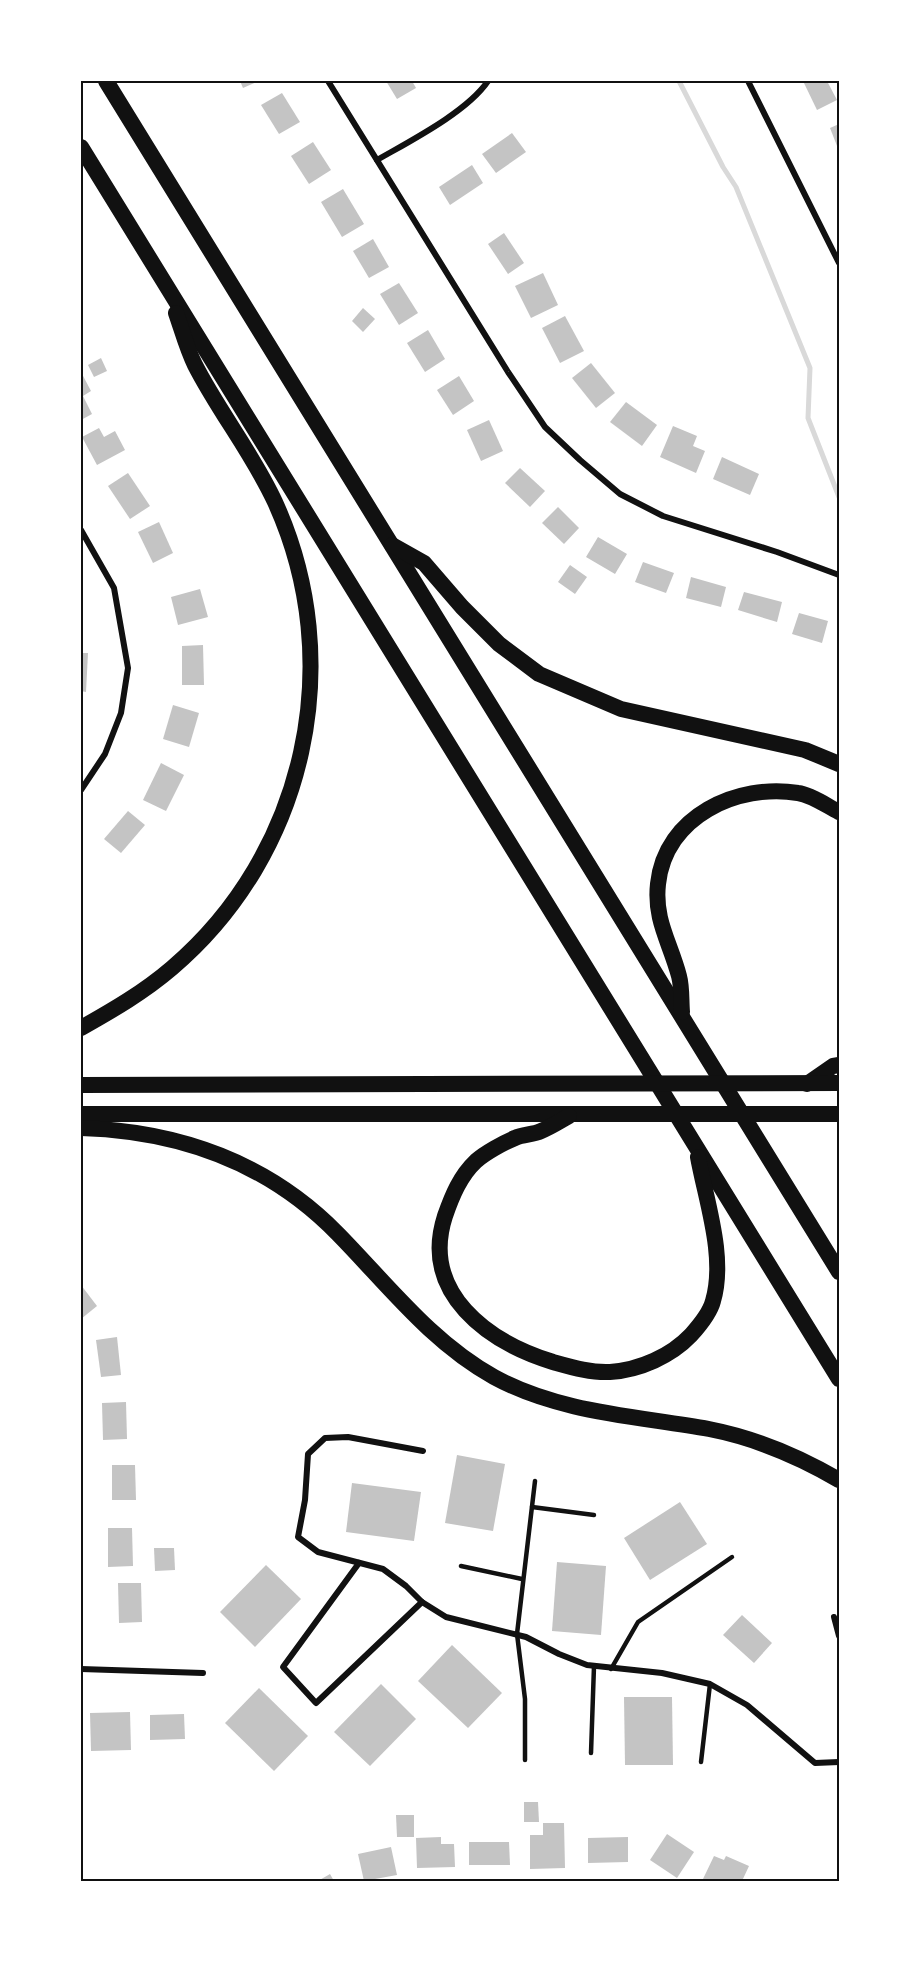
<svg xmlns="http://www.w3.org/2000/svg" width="920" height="1962" viewBox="0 0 920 1962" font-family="'Source Serif 4',serif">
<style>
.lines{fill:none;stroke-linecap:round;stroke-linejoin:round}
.stream{stroke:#d9d9d9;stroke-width:5}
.building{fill:#c4c4c4}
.service{stroke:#111;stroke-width:4.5}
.minor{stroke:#111;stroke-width:6}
.motorway{stroke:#111;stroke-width:16}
.neatline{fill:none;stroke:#111;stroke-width:2}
</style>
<rect width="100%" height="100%" fill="#fff"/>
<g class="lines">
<!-- stream -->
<path class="stream" d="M679,81L723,167L736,187L810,368L808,418L839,497"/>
</g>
<!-- building -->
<g class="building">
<path d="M240,81H259L243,88Z"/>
<path d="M386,81H412L416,88L397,99Z"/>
<path d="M803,81H827L837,100L817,110Z"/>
<path d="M282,93L300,122L279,134L261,105Z"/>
<path d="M839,124V151L830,128Z"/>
<path d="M512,133L526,152L496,173L482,154Z"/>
<path d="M313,142L331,170L309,184L291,156Z"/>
<path d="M472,165L483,183L450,205L439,187Z"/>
<path d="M343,189L364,224L342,237L321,202Z"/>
<path d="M504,233L524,263L508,274L488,244Z"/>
<path d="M373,239L389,267L369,278L353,251Z"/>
<path d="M543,273L558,305L531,318L515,286Z"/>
<path d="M399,283L418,313L399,325L380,294Z"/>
<path d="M363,308L375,319L363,332L352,321Z"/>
<path d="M565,316L584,351L560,363L542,328Z"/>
<path d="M428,330L445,359L425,372L407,343Z"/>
<path d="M101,358L107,371L94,377L88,365Z"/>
<path d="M591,363L615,393L596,408L572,378Z"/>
<path d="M81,372L91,391L83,396L92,414L81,420Z"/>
<path d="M459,376L474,401L453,415L437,390Z"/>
<path d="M626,402L657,425L642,446L610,422Z"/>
<path d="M489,420L503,451L481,461L467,430Z"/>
<path d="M673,426L697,436L693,446L705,451L696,473L660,457Z"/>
<path d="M99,428L104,437L115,431L125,450L97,465L82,437Z"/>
<path d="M722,457L759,474L750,495L713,479Z"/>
<path d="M520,468L545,491L530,507L505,483Z"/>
<path d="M128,473L150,506L130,519L108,486Z"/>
<path d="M558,507L579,528L564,544L542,523Z"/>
<path d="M159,522L173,553L153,563L138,532Z"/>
<path d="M598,537L627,554L615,574L586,557Z"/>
<path d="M643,562L674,573L666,593L635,582Z"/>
<path d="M570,565L587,577L575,594L558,582Z"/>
<path d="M691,577L726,587L721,607L686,598Z"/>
<path d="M200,589L208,617L178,625L171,597Z"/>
<path d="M744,592L782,602L777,622L738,610Z"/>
<path d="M799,613L828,621L822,643L792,634Z"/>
<path d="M203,645L204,685H182V646Z"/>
<path d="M81,653H88L86,692L81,691Z"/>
<path d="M173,705L199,713L189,747L163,739Z"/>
<path d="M161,763L184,775L166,811L143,800Z"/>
<path d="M128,811L145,825L121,853L104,839Z"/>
<path d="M81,1285L97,1306L81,1319Z"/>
<path d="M117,1337L121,1375L101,1377L96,1340Z"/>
<path d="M126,1402L127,1439L103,1440L102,1403Z"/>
<path d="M457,1455L505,1464L493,1531L445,1523Z"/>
<path d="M112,1465H135L136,1500H112Z"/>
<path d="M352,1483L421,1492L414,1541L346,1532Z"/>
<path d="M680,1502L707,1544L650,1580L624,1538Z"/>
<path d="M108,1528H132L133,1566L108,1567Z"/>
<path d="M154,1548H174L175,1570L155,1571Z"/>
<path d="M557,1562L606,1566L601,1635L552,1631Z"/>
<path d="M266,1565L301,1599L255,1647L220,1612Z"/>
<path d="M118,1583H141L142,1622L119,1623Z"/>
<path d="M742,1615L772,1643L754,1663L723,1635Z"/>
<path d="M452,1645L502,1693L468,1728L418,1681Z"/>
<path d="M381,1684L416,1719L370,1766L334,1732Z"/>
<path d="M259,1688L308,1736L274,1771L225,1723Z"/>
<path d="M624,1697H672L673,1765H625Z"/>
<path d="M130,1712L131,1750L91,1751L90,1713Z"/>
<path d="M184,1714L185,1739L150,1740V1715Z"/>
<path d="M524,1802H538L539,1822H524Z"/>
<path d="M396,1815H414V1837H397Z"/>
<path d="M543,1823H564L565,1868L530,1869V1835H543Z"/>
<path d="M667,1834L694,1852L677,1878L650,1860Z"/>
<path d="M441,1837V1844H454L455,1867L417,1868L416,1838Z"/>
<path d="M628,1837V1862L588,1863V1838Z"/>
<path d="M469,1842H509L510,1865H469Z"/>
<path d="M391,1847L397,1875L364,1881L358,1854Z"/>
<path d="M714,1856L724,1860L726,1856L749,1866L742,1881L703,1879Z"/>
<path d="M330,1874L334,1881H318Z"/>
</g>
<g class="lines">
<!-- service -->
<g class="service">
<path d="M532,1507L594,1515"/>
<path d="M461,1566L522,1579"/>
<path d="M611,1669L638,1622L732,1557"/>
<path d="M591,1753L594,1666"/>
<path d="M525,1760V1699L517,1634L535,1481"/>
<path d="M701,1762L710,1684"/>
</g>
<!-- minor -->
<g class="minor">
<path d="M328,81L508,372L545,427L580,460L620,494L663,516L777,552L839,575"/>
<path d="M748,81L839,263"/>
<path d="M377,160C410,141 467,112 488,81"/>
<path d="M81,530L114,588L128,668L121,713L105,754L81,790"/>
<path d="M423,1451L348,1437L325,1438L308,1454L305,1500L298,1537L318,1552L383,1569L406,1586L422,1602L446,1617L526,1637L559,1654L587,1665L662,1673L710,1684L747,1705L815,1763L839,1762"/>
<path d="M359,1563L283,1667L316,1703L422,1602"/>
<path d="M834,1617L839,1636"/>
<path d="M81,1669L203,1673"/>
</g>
<!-- motorway -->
<g class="motorway">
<path d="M106,81L839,1272"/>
<path d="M81,147L839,1379"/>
<path d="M392,545L424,563L462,607L499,644L539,674L621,709L805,750L839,764"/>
<path d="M682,1012C681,1000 682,987 679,976C670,942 654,920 658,884C665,816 738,783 798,793C812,795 827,806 839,812"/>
<path d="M81,1028C113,1010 144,992 172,968C306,854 348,662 275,502C253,454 219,412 195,365C187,349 182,330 176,313"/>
<path d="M807,1084L833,1066L839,1065"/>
<path d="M81,1085L839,1083"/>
<path d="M81,1114H839"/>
<path d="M569,1116C560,1121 551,1127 541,1131C533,1135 523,1134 515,1138C503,1143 485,1153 476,1161C460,1176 452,1196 445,1216C420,1293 488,1342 553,1362C571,1367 591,1373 610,1372C640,1370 671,1356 691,1335C700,1325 710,1313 713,1301C726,1257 706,1201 698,1157"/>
<path d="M81,1128C179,1131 269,1163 338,1234C388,1285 431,1342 494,1377C560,1413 637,1416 709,1429C755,1438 798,1456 839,1480"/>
</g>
</g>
<!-- border -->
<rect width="920" height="1962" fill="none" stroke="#ffffff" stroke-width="165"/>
<rect x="82" y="82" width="756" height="1798" class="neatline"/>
</svg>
